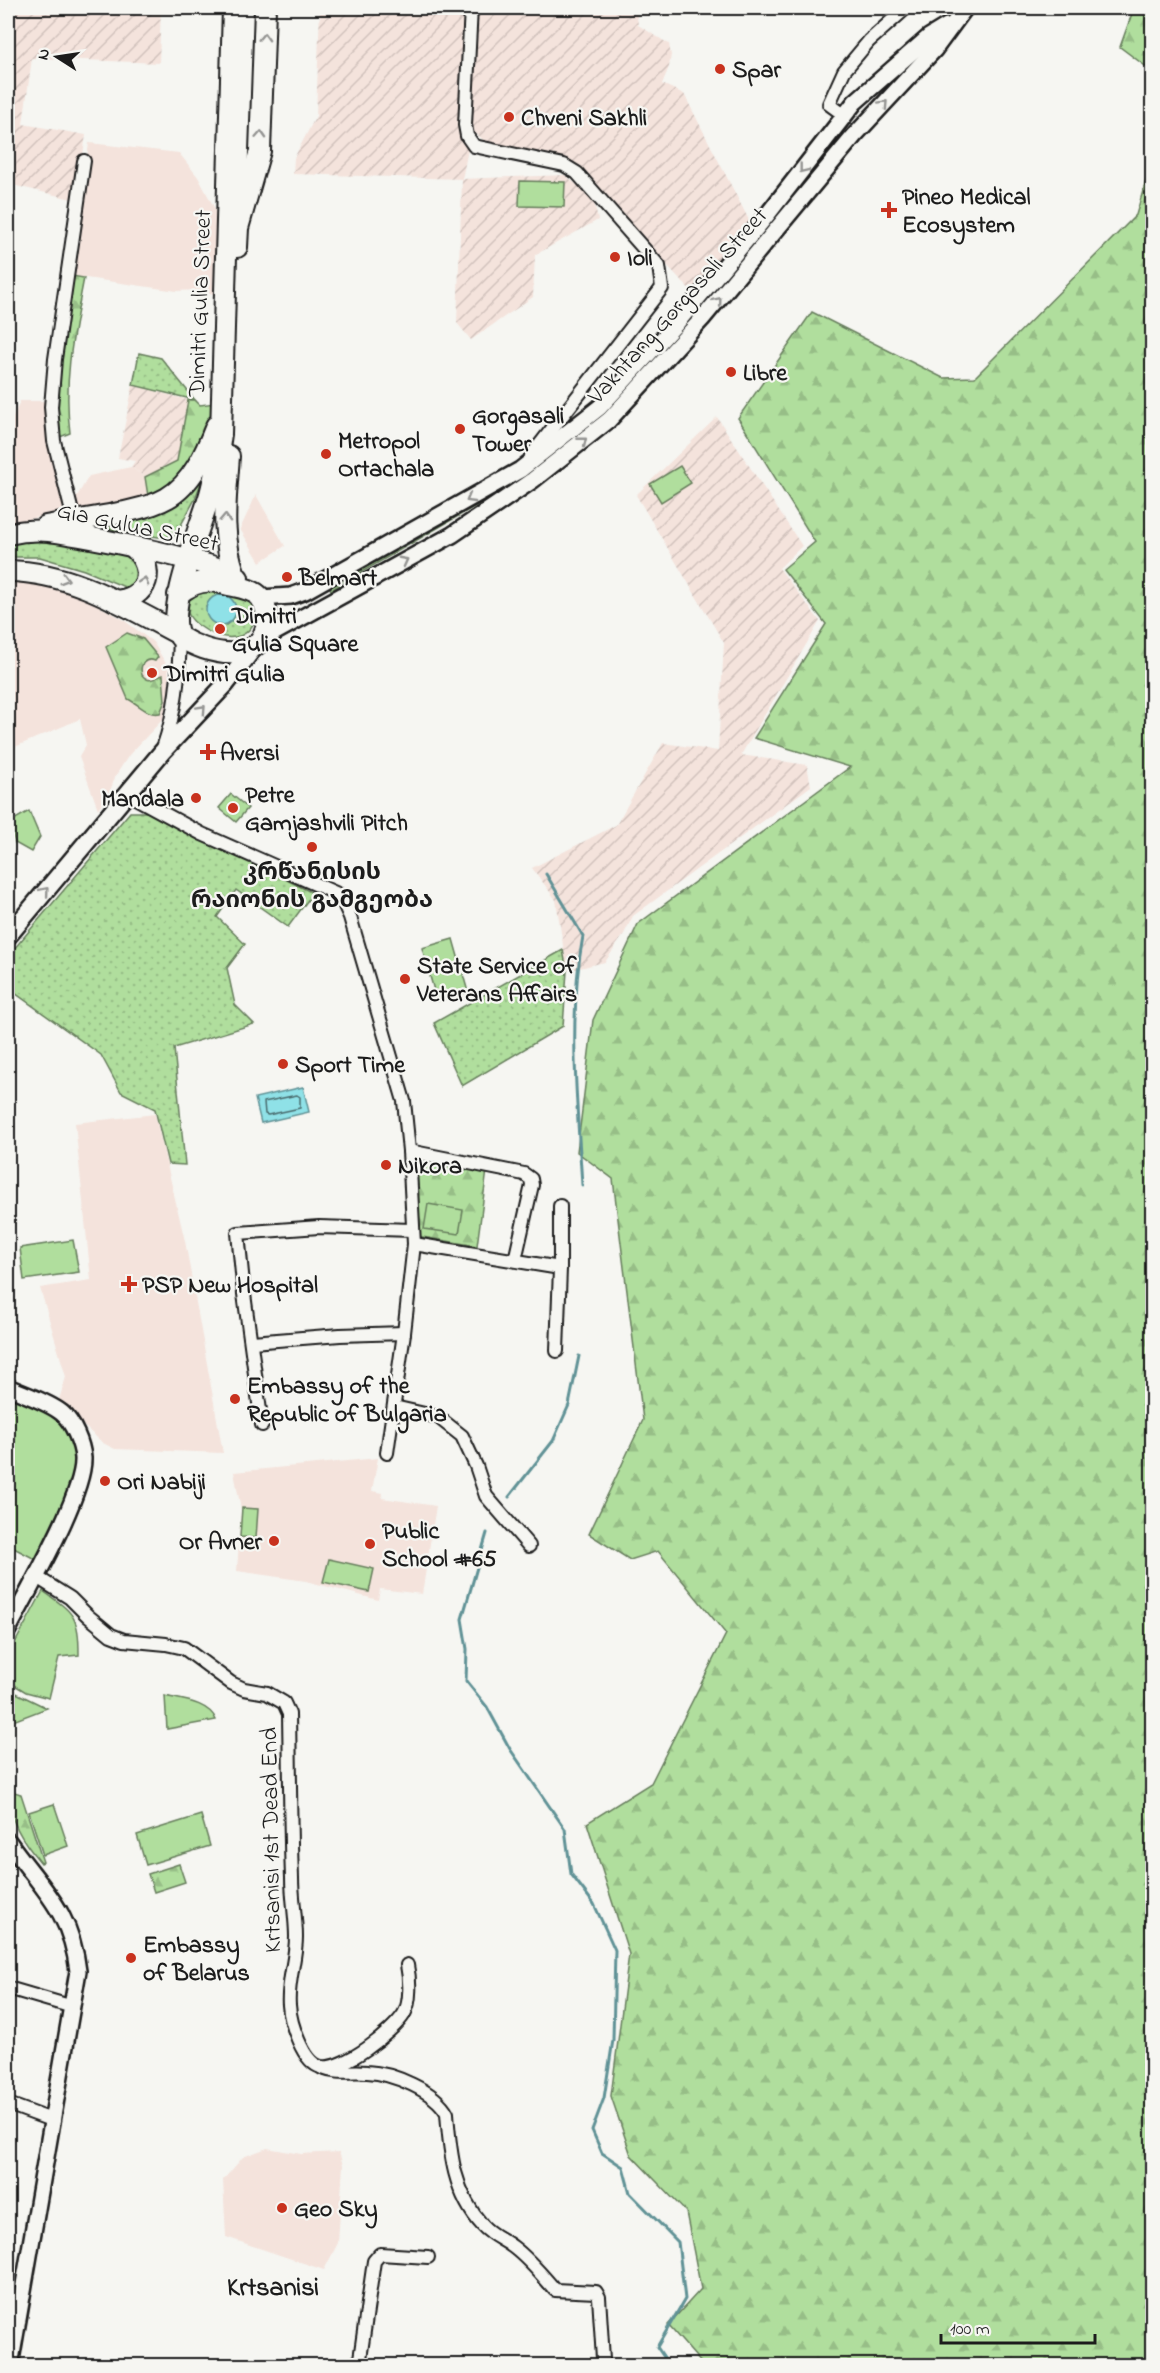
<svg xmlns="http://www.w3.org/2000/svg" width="1160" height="2373" viewBox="0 0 1160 2373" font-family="'Indie Flower','Noto Sans Georgian',sans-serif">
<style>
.built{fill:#f4e3dc}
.industrial{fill:url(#industrial-furrows)}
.grass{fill:url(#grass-dots);stroke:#667d5c;stroke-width:1.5;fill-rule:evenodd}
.forest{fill:url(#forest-firs);stroke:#667d5c;stroke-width:1.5}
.park{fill:#b0de9d;stroke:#667d5c;stroke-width:1.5}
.water{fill:#8fe1e7;stroke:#619296;stroke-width:1.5}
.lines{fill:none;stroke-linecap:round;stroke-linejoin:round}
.shore{stroke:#4a6b6d;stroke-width:1.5}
.stream{stroke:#619296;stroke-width:3}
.minor-casing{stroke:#1c1c1c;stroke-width:16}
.tertiary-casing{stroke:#1c1c1c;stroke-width:20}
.secondary-casing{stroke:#1c1c1c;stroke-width:21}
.trunk-casing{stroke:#1c1c1c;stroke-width:24}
.minor{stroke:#f6f6f2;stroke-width:12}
.tertiary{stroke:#f6f6f2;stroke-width:15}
.secondary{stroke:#f6f6f2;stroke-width:16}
.trunk{stroke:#f6f6f2;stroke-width:20}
.oneway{stroke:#949492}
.poi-dot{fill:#c8321e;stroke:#f6f6f2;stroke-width:2}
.labels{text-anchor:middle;stroke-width:4.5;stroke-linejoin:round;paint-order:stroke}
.poi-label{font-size:24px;font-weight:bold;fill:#1c1c1c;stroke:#f6f6f2;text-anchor:start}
.street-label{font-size:24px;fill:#1c1c1c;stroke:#f6f6f2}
.neighbourhood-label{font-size:26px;font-weight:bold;fill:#1c1c1c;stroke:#f6f6f2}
</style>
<defs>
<pattern id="industrial-furrows" width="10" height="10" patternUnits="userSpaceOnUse" patternTransform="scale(1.5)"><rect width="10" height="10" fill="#f4e3dc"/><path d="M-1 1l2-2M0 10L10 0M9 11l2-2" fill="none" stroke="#d1c2bc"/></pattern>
<pattern id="grass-dots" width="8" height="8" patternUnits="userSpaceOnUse" patternTransform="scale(1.5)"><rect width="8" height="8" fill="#b0de9d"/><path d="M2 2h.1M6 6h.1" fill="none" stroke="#97be87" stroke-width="1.8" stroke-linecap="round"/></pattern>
<pattern id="forest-firs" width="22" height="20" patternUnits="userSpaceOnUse" patternTransform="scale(1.5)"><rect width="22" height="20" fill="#b0de9d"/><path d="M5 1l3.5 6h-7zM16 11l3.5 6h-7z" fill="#97be87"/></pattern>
</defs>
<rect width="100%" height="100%" fill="#f6f6f2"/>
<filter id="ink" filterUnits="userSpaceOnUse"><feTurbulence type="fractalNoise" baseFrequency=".0167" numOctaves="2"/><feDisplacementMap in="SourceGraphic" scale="12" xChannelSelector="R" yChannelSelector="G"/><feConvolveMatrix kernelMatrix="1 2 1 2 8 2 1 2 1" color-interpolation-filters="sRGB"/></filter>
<g filter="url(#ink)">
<!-- built -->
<g class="built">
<path d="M89,143L179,153L198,177L215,209L218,295L197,290L177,291L72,276Z"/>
<path d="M20,401H47L46,421L49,444L68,511L8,523V430Z"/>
<path d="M131,467L145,477L148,496L79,513L76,498L89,476Z"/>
<path d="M256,495L285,546L260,562L240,529Z"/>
<path d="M8,580L49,584L82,597L121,618L153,642L168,667L171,693L163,719L129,755L116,775L110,791L98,809L79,757L86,745L80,719L8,750Z"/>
<path d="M155,1114L185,1241L223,1453L115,1449L103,1443L58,1403L66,1377L40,1288L91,1280L75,1123Z"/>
<path d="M378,1458L372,1491L383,1493L382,1498L436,1506L422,1594L380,1589L378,1600L306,1581L237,1571L241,1510L234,1472Z"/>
<path d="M267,2148L301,2154L339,2152L343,2165L338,2243L324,2270L226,2237L223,2180L243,2157Z"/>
</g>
<!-- industrial -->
<g class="industrial">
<path d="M8,8H161L159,63L32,58L23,124L86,135L76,200L8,184Z"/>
<path d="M320,8H636L638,25L669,44L671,55L669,67L662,84L684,94L751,224L695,295L573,165L488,144L472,130L462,179L565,175L593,198L598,220L535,255L533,297L471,340L457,323L462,179L293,174L294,158L316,116Z"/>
<path d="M133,385L188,400L177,461L145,477L131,467L135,461L118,458Z"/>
<path d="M717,417L802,546L779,568L820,621L741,755L807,765L811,786L633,916L623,936L605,962L567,971L556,900L532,868L616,825L663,743L718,751L724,643L636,495Z"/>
</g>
<!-- grass -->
<g class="grass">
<path d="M139,353L161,358L195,400L133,385Z"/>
<path d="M208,464L195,499L175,536L158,537L82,524L129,517Z"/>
<path d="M29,537L134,554L140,580L127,588L84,570L40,557H8V540Z"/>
<path d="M192,589C206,590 225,589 238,594C275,610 246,661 198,625C183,614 186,604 192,589ZM216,596L236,613L232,620L226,625L206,607L210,600Z"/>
<path d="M130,812H150L313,893L288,927L236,890L217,917L245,944L227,968L235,1005L254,1024L174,1048L185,1165L168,1164L155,1109L121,1092L101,1055L8,988V956Z"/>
<path d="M563,950L567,971L563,1026L462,1086L434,1023Z"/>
</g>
<!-- forest -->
<g class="forest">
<path d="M1134,8H1152V71L1120,47Z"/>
<path d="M1152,160V2365H703L668,2325L701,2289L686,2212L631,2155L611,2096L629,1954L587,1823L651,1783L726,1634L658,1551L630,1560L589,1534L643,1420L613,1179L577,1152L593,1020L638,924L850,767L754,738L826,624L783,569L815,542L738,418L812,312L943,378L975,377L1136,215Z"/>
<path d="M72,276L84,278C74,331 63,378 70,433L55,439L53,407Z"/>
<path d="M674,336L677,338L605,415L534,472L331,590L329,586L500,489Z"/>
<path d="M188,400H195L200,405L215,403C214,423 195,456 183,472C175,484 161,492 148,496L145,477L177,461Z"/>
<path d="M127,633L143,639L158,657L155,661C145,657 139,665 142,675C150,684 154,678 163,675L165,701L160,713C147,716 139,704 128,699L106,647Z"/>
<path d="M414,1156L487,1170L477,1246L416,1236Z"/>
<path d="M8,1790L21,1794L43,1862L41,1863C23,1842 7,1818 8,1790Z"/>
<path d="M179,1864L185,1882L154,1892L148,1874Z"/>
</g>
<!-- park -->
<g class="park">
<path d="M520,181L565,182L564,207L519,206Z"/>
<path d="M680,466L691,483L661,502L650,484Z"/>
<path d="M231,794L248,808L236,822L219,808Z"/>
<path d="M29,811L40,837L31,852L15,843L10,822Z"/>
<path d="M453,939L468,992L437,1001L422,948Z"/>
<path d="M428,1204L463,1210L459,1234L424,1229Z"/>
<path d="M73,1240L79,1272L24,1280L20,1248Z"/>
<path d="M8,1394C22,1401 42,1407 55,1417C74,1432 79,1466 71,1487L40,1553L35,1559L8,1545Z"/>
<path d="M242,1508L258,1509L256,1538L240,1537Z"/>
<path d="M329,1559L374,1569L369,1592L323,1582Z"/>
<path d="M43,1591C74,1613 79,1616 79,1655L59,1657L49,1698L26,1692L8,1681V1656Z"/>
<path d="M8,1689L47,1708L8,1723Z"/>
<path d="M165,1696C181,1700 209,1702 216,1720L167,1729Z"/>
<path d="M54,1804L68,1846L43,1855L29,1812Z"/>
<path d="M201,1815L210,1846L146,1865L137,1835Z"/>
</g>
<!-- water -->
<g class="water">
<circle cx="221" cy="610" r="15"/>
<path d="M303,1087L309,1112L261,1123L255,1098Z"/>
</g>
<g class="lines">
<!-- shore -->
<path class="shore" d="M297,1095L300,1097V1108L268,1115L265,1114L264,1102Z"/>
<!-- stream -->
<g class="stream">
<path d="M546,874L583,936C568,1018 577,1102 582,1185"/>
<path d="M509,1497L553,1441L569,1405L579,1356"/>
<path d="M487,1533L462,1619L467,1649L466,1681L487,1707L510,1749L565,1829L571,1874L594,1904L615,1950L613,2040L604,2098L592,2130L602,2153L623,2167L630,2193L678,2242L685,2299L657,2347L670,2366"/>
</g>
<defs>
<g id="minor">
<path d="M471,8L465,125L467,136L474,146L564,165L577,173L659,266L662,288L531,456"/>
<path d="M844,115L829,104L844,71L869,41L906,8"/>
<path d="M74,520L54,441L51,407L55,359L84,161"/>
<path d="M163,748C176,712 179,674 180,637"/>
<path d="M128,794L202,834L340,895L350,917L404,1101L409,1151L414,1244L404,1333L387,1453"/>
<path d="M409,1151L524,1174L531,1179L532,1185L515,1260"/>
<path d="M414,1244L560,1268V1206"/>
<path d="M252,1342L340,1335L404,1333"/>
<path d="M557,1351L560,1268"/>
<path d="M394,1407L438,1417L462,1436L476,1466L486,1496L529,1546"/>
<path d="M262,1425L244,1294L238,1233L319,1227L412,1230"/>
<path d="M35,1576L70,1598L88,1616L111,1635L124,1640L166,1644L184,1648L231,1683L244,1689L267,1693L284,1703L289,1714C290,1769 290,1823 292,1878C292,1898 296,1918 296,1937C296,1960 287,1983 289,2005C290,2022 303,2063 321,2067C343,2071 393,2032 404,2014C411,2002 410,1979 407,1965"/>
<path d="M8,1988L73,2007"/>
<path d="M322,2068C340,2075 349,2070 367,2072C393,2073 435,2091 447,2113C450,2154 454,2194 483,2226C491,2235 504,2240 513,2247C529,2259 542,2275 555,2290L596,2292L599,2297L603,2359"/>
<path d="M8,2104L54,2121"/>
<path d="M359,2366L374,2261L380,2254L428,2257"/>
</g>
<g id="tertiary">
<path d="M261,598L291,596L305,591L520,470L600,407L676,324L764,219L855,102L929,37L947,26"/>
<path d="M261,640L452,535L533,480L609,420L702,319L854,136L934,50L965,8"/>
<path d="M8,1387C23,1394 49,1402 62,1413C73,1422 82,1444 83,1458C85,1494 26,1594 8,1630"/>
<path d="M8,1841C41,1888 71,1910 78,1971L10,2366"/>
</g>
<g id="secondary">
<path d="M238,209L245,8"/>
<path d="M8,936L162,752L225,685L253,649"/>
</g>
<g id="trunk">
<path d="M237,247L238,228L260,151L265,8"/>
<path d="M229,456C226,499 220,534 235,575"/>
<path d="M46,526C77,519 142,513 167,498C192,484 206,452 216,426"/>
<path d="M8,534C21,531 35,530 49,531C80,535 219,561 238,578"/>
<path d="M8,571C71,572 122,604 177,633"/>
<path d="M178,595C192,582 207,578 225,584C236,587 252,588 260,597C265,603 268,615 267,623C260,668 206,654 180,637C164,612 202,524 210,494C216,474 218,454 221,434L233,8"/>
<path d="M115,601C149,598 157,569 133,547"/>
</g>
</defs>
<!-- minor casing -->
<use href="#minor" class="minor-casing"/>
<!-- tertiary casing -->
<use href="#tertiary" class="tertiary-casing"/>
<!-- secondary casing -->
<use href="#secondary" class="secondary-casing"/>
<!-- trunk casing -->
<use href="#trunk" class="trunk-casing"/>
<!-- minor -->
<use href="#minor" class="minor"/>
<!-- tertiary -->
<use href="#tertiary" class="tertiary"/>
<!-- secondary -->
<use href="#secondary" class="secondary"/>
<!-- trunk -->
<use href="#trunk" class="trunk"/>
</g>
<!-- one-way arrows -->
<defs><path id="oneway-chevron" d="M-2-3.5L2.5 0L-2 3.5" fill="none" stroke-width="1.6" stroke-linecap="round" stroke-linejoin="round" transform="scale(1.5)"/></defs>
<g class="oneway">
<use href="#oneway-chevron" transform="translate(264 37) rotate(-88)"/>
<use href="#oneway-chevron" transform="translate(884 104) rotate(-47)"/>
<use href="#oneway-chevron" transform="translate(261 135) rotate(-87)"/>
<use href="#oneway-chevron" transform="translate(803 169) rotate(128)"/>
<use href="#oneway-chevron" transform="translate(718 301) rotate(-50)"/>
<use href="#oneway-chevron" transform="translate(583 441) rotate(-39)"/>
<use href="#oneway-chevron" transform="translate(470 499) rotate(150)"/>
<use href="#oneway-chevron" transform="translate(225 518) rotate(-88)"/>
<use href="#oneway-chevron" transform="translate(404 561) rotate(-28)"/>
<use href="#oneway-chevron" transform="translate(65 579) rotate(16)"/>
<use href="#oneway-chevron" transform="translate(144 581) rotate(-73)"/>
<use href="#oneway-chevron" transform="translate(202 709) rotate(-47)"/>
<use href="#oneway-chevron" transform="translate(45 891) rotate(-50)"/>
</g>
</g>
<!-- markers -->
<g class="poi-dot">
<circle cx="720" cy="69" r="6"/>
<circle cx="509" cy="117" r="6"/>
<path d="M886 201h6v6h6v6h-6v6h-6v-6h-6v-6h6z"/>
<circle cx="615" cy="257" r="6"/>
<circle cx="731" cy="372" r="6"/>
<circle cx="460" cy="429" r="6"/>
<circle cx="326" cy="454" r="6"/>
<circle cx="287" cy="577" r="6"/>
<circle cx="220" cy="629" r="6"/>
<circle cx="152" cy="673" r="6"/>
<path d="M205 743h6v6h6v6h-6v6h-6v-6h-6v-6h6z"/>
<circle cx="196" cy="798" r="6"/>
<circle cx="233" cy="808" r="6"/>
<circle cx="312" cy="847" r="6"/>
<circle cx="405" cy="979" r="6"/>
<circle cx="283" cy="1064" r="6"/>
<circle cx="386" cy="1165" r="6"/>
<path d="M126 1275h6v6h6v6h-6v6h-6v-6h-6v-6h6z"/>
<circle cx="235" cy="1399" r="6"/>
<circle cx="105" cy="1481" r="6"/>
<circle cx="274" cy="1541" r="6"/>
<circle cx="370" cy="1544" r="6"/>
<circle cx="131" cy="1958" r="6"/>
<circle cx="282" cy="2208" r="6"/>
</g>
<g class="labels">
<!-- poi labels -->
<g class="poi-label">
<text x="732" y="77">Spar</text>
<text x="521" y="125">Chveni Sakhli</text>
<text x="902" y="204">Pineo Medical<tspan x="902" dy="28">Ecosystem</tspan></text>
<text x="627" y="265">Ioli</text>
<text x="743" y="380">Libre</text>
<text x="472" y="423">Gorgasali<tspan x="472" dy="28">Tower</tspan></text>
<text x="338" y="448">Metropol<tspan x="338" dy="28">Ortachala</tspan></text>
<text x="299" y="585">Belmart</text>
<text x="232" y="623">Dimitri<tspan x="232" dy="28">Gulia Square</tspan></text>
<text x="164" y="681">Dimitri Gulia</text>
<text x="220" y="760">Aversi</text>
<text x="245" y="802">Petre<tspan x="245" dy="28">Gamjashvili Pitch</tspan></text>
<text x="184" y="806" text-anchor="end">Mandala</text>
<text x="312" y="879" text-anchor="middle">კრწანისის<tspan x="312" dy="28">რაიონის გამგეობა</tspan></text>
<text x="417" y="973">State Service of<tspan x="417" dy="28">Veterans Affairs</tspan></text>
<text x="295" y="1072">Sport Time</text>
<text x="398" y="1173">Nikora</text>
<text x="142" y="1292">PSP New Hospital</text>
<text x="247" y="1393">Embassy of the<tspan x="247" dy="28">Republic of Bulgaria</tspan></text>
<text x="117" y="1489">Ori Nabiji</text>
<text x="382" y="1538">Public<tspan x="382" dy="28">School #65</tspan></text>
<text x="262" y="1549" text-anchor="end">Or Avner</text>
<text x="143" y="1952">Embassy<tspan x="143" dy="28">of Belarus</tspan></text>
<text x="294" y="2216">Geo Sky</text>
</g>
<!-- street labels -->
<g class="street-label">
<text transform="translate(199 303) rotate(-88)" y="8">Dimitri Gulia Street</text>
<text transform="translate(677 305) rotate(-48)" y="8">Vakhtang Gorgasali Street</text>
<text transform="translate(138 526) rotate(12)" y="8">Gia Gulua Street</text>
<text transform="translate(270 1840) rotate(-91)" y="8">Krtsanisi 1st Dead End</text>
</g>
<!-- neighbourhood labels -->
<g class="neighbourhood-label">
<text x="273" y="2295">Krtsanisi</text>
</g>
</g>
<!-- margin -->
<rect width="1160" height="2373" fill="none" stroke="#f6f6f2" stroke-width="30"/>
<rect x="15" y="15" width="1130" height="2343" fill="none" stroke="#1c1c1c" stroke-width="2" filter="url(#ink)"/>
<!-- north arrow -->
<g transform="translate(57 57) rotate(282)" stroke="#f6f6f2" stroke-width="4.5" paint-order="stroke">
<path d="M0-4.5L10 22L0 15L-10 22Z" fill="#1c1c1c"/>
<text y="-9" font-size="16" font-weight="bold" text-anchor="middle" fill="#1c1c1c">N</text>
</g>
<!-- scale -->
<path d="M941 2334v9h154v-9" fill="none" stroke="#1c1c1c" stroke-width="3"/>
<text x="950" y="2334" font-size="18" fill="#1c1c1c" stroke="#f6f6f2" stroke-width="4.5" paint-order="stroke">100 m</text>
</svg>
